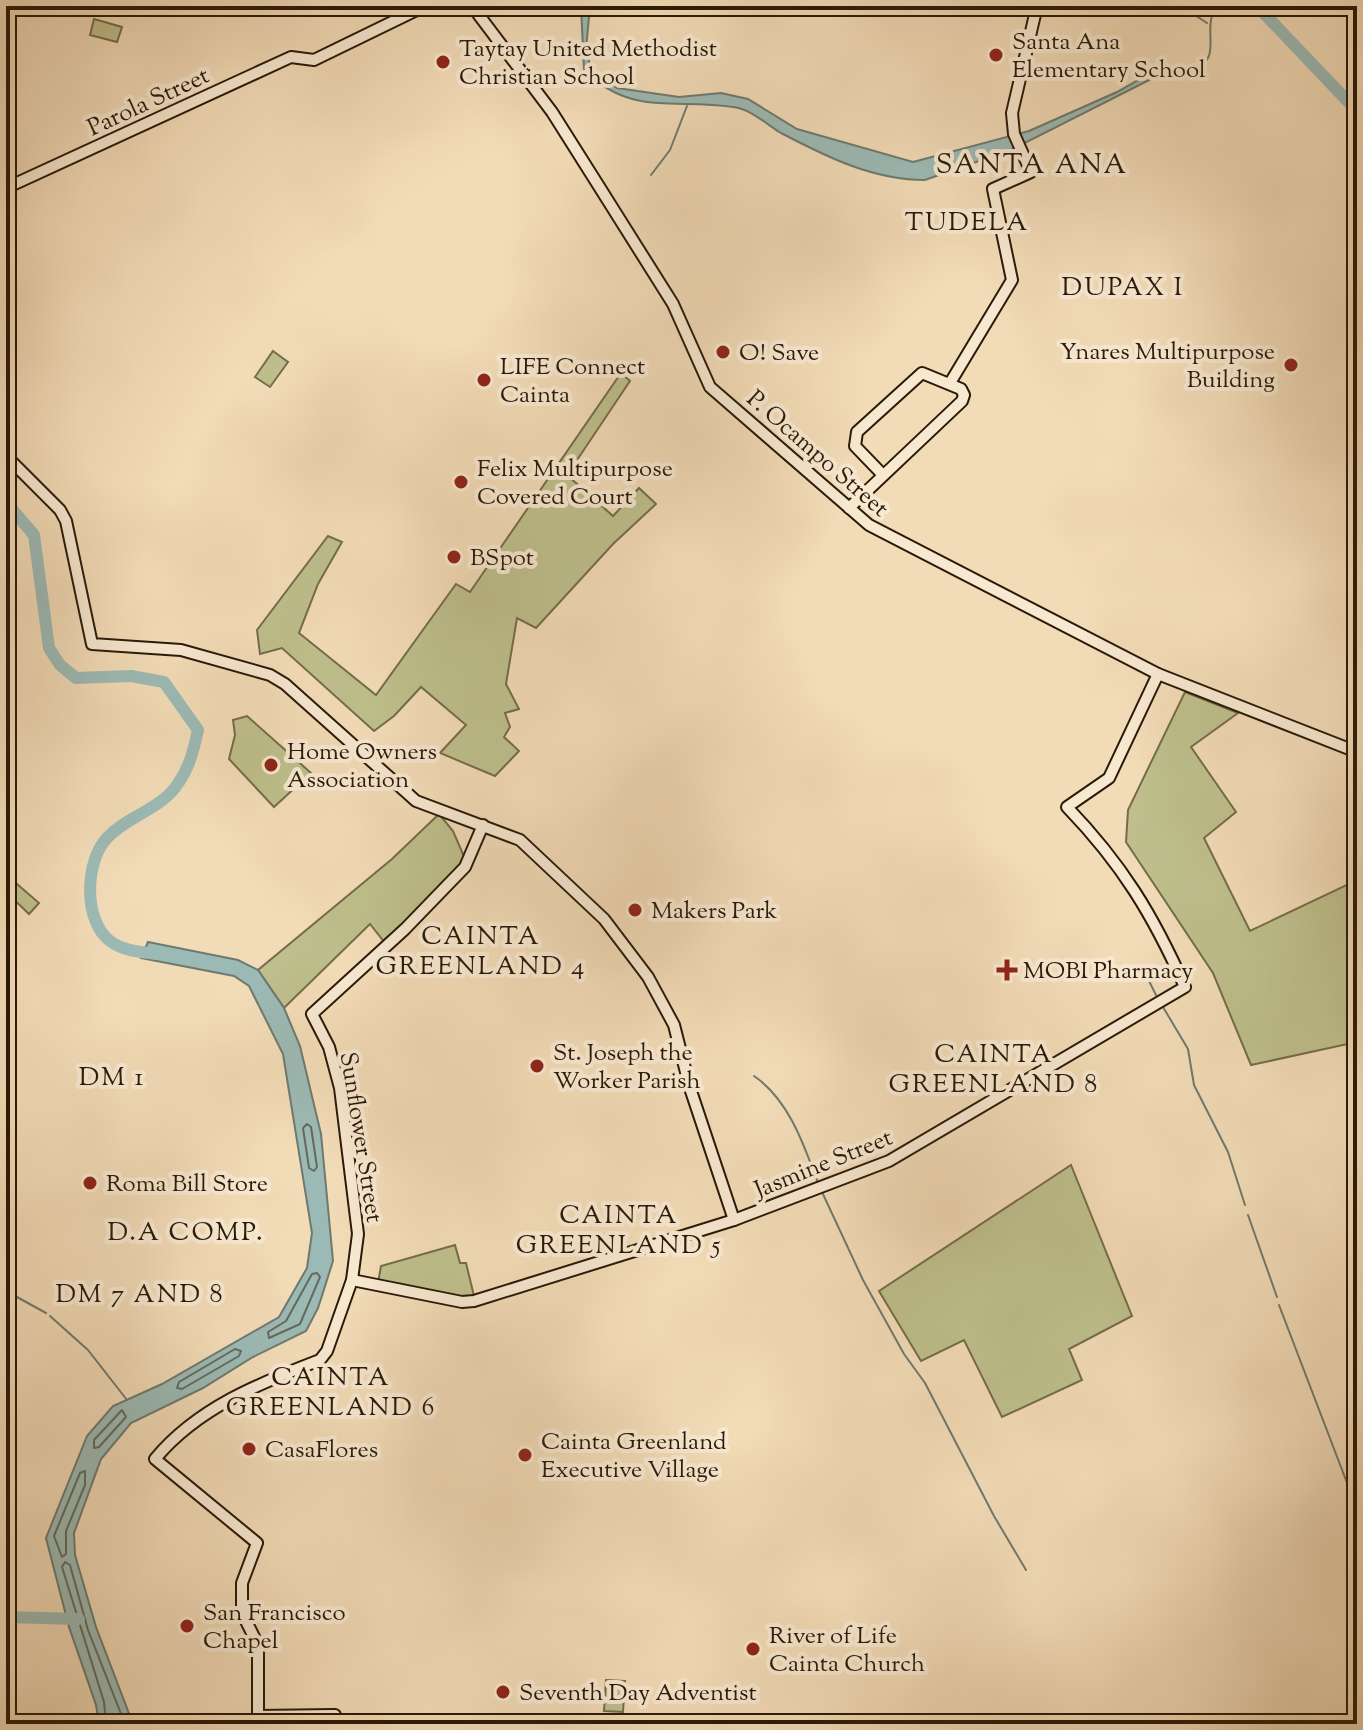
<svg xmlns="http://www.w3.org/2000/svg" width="1363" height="1730" viewBox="0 0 1363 1730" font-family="'Sorts Mill Goudy',serif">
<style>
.green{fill:#bebf8c;stroke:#746c4a;stroke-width:2}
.water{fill:#9cbab5;stroke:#6e7a6f;stroke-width:2}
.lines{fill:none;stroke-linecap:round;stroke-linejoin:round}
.shore{stroke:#636a5e;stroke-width:2}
.stream{stroke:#6e7a6f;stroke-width:2}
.river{stroke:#9cbab5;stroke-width:12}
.secondary-casing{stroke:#2a1907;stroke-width:14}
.secondary{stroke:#f7e8d0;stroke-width:10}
.poi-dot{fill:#8f2418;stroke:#f7e8d0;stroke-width:3}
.labels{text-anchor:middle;stroke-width:8;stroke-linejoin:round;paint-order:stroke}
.poi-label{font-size:24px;fill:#2a1907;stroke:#f7e8d0;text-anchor:start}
.street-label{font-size:24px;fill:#2a1907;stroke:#f7e8d0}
.neighbourhood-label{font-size:26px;letter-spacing:2px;fill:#2a1907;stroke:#f7e8d0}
.quarter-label{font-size:28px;letter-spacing:2px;fill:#2a1907;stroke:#f7e8d0}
</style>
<rect width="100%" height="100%" fill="#f2dbb7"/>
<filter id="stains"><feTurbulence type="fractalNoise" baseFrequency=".0025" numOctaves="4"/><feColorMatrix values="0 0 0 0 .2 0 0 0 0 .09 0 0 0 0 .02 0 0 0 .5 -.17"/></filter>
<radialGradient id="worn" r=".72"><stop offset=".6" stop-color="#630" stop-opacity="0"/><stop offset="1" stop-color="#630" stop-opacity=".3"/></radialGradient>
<!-- green -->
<g class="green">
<path d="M94,19L122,27L117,42L90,35Z"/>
<path d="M273,351L288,362L270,387L255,377Z"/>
<path d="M621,373L630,381L567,475L613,516L639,488L656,504L613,544L536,628L517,618L506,684L519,709L505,713L510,727L504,737L519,751L495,776L440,753L466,725L421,687L394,716L374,731L282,648L260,654L257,630L328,536L342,542L318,584L299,633L376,695L456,584L470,592Z"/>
<path d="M1185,692L1238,713L1191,747L1236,812L1204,838L1250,931L1357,880V1042L1251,1065L1213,973L1126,842L1128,810Z"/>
<path d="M247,716L311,773L274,807L229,759L235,735L233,720Z"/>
<path d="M439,814L453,831L466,861L385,943L370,924L284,1008L258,970L392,859Z"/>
<path d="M17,884L39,903L29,914L8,894Z"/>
<path d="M1071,1165L1132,1316L1069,1349L1082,1380L1002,1417L964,1340L921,1361L879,1291Z"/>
<path d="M455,1245L460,1263H466L474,1296L455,1297L378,1283L381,1266Z"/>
<path d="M606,1680L625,1681L623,1712L604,1711Z"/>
</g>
<!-- water -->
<g class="water">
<path d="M581,6H590L586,49L591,69L617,88L679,97L721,93L748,99L797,129L913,162L1029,131L1117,92L1154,71L1195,70L1163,73L1013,149L925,180C873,180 827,157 781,133C766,124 751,109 733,107C675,98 631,117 584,70Z"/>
<path d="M148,942L238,960L258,970L284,1008L300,1046L321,1134L333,1261L318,1308L306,1331L253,1357L203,1388L131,1423L101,1459L74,1533L75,1555L96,1627L133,1724H99L96,1705L69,1627L46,1538L87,1436L113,1406L162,1384L279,1317L307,1268L312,1233L283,1054L249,986L234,976L141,958Z"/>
</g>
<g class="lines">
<!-- shore -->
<g class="shore">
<path d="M307,1124L311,1127L317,1167L314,1171L309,1168L303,1128Z"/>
<path d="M312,1274L317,1273L320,1277L300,1324L269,1338L268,1332L286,1321Z"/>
<path d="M235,1349L241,1351L239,1356L182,1389L177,1388L179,1382Z"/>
<path d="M122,1410L126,1417L99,1447L94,1448V1440Z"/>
<path d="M85,1471V1485L66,1531V1554L62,1557L54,1536L80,1473Z"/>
<path d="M106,1724L104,1702L62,1567L65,1562L70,1565L88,1630L125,1724"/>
</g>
<!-- stream -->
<g class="stream">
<path d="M1181,6L1207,23"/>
<path d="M1193,70C1223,59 1203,33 1214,10"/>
<path d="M651,175L670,150L687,106"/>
<path d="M1144,971L1156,995"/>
<path d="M1163,1007L1188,1049L1194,1085L1228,1152L1245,1205"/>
<path d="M754,1076C789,1100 804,1145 818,1183"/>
<path d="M822,1192L863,1280L904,1354L925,1383L994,1516L1026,1570"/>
<path d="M1248,1215L1277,1297"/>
<path d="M6,1291L46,1313"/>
<path d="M1279,1305L1357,1509"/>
<path d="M50,1316L88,1350L127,1400"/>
</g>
<!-- river -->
<g class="river">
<path d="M1257,6L1357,111"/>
<path d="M6,502L34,535L49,648L60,665L76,678L131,676L164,682L198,730C194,748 190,766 179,782C162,810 128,815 107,838C85,861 83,921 110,941C123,951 141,952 157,954"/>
<path d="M6,1617L79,1619"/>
</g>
<defs>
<g id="secondary">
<path d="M472,6L552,112L600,188L673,304L710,387L869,525L1158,674L1357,752"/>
<path d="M6,188L291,57L314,60L425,6"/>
<path d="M950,383L1012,280L993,189L1031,172L1014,134L1012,113L1037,6"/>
<path d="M6,456L60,510L66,521L92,644L181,650L270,675L285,684L416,801L520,840L604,919L648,977L674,1025L690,1088L734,1220"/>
<path d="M849,508L962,401L964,395L961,389L922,373L857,432L855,446L882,474"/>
<path d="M352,1280L462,1302L474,1301L734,1220L889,1161L1185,987C1153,915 1122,864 1067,807L1109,778L1158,674"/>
<path d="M258,1716L335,1715V1724"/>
<path d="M258,1724V1645L242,1613V1583L257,1543L155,1459C197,1408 260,1383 320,1360L327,1351L352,1280L358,1234L340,1088L329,1047L312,1014L405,929L465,867L483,825"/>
</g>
</defs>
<!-- secondary casing -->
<use href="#secondary" class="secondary-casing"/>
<!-- secondary -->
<use href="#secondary" class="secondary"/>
</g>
<!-- markers -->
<g class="poi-dot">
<circle cx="996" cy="55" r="8"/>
<circle cx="443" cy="62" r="8"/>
<circle cx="723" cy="352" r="8"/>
<circle cx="1291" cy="365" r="8"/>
<circle cx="484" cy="380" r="8"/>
<circle cx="461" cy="482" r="8"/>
<circle cx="454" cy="557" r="8"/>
<circle cx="271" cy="765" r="8"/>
<circle cx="635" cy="910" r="8"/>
<path d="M1003 958h8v8h8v8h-8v8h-8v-8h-8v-8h8z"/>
<circle cx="537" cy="1066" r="8"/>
<circle cx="90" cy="1183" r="8"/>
<circle cx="249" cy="1449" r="8"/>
<circle cx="525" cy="1455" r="8"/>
<circle cx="187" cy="1626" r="8"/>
<circle cx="753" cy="1649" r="8"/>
<circle cx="503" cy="1692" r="8"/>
</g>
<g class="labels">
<!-- poi labels -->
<g class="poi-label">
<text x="1012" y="49">Santa Ana<tspan x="1012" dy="28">Elementary School</tspan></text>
<text x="459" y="56">Taytay United Methodist<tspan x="459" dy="28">Christian School</tspan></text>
<text x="1275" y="359" text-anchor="end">Ynares Multipurpose<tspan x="1275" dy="28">Building</tspan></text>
<text x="739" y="360">O! Save</text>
<text x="500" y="374">LIFE Connect<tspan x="500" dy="28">Cainta</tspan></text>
<text x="477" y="476">Felix Multipurpose<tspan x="477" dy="28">Covered Court</tspan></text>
<text x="470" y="565">BSpot</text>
<text x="287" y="759">Home Owners<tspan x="287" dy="28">Association</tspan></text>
<text x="651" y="918">Makers Park</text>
<text x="1023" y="978">MOBI Pharmacy</text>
<text x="553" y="1060">St. Joseph the<tspan x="553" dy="28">Worker Parish</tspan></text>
<text x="106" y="1191">Roma Bill Store</text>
<text x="541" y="1449">Cainta Greenland<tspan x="541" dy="28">Executive Village</tspan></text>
<text x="265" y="1457">CasaFlores</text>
<text x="203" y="1620">San Francisco<tspan x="203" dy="28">Chapel</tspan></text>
<text x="769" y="1643">River of Life<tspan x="769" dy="28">Cainta Church</tspan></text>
<text x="519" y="1700">Seventh Day Adventist</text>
</g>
<!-- street labels -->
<g class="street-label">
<text transform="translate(148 101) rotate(-25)" y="8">Parola Street</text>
<text transform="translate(818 453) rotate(41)" y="8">P. Ocampo Street</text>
<text transform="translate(362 1137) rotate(81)" y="8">Sunflower Street</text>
<text transform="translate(823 1163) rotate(-22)" y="8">Jasmine Street</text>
</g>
<!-- neighbourhood labels -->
<g class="neighbourhood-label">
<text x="967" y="230">TUDELA</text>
<text x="1123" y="295">DUPAX I</text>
<text x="481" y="944">CAINTA<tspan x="481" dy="30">GREENLAND 4</tspan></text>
<text x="994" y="1062">CAINTA<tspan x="994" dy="30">GREENLAND 8</tspan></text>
<text x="112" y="1085">DM 1</text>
<text x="619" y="1223">CAINTA<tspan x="619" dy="30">GREENLAND 5</tspan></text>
<text x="186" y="1240">D.A COMP.</text>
<text x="140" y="1302">DM 7 AND 8</text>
<text x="331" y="1385">CAINTA<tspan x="331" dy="30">GREENLAND 6</tspan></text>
</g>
<!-- quarter labels -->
<g class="quarter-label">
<text x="1032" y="173">SANTA ANA</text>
</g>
</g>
<!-- margin -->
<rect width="1363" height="1730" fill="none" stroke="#f2dbb7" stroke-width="32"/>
<rect x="8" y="8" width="1347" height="1714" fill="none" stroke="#2a1907" stroke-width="4"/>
<rect x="16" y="16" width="1331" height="1698" fill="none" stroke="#2a1907" stroke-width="2"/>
<rect width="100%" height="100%" filter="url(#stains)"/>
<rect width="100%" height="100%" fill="url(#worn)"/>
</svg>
